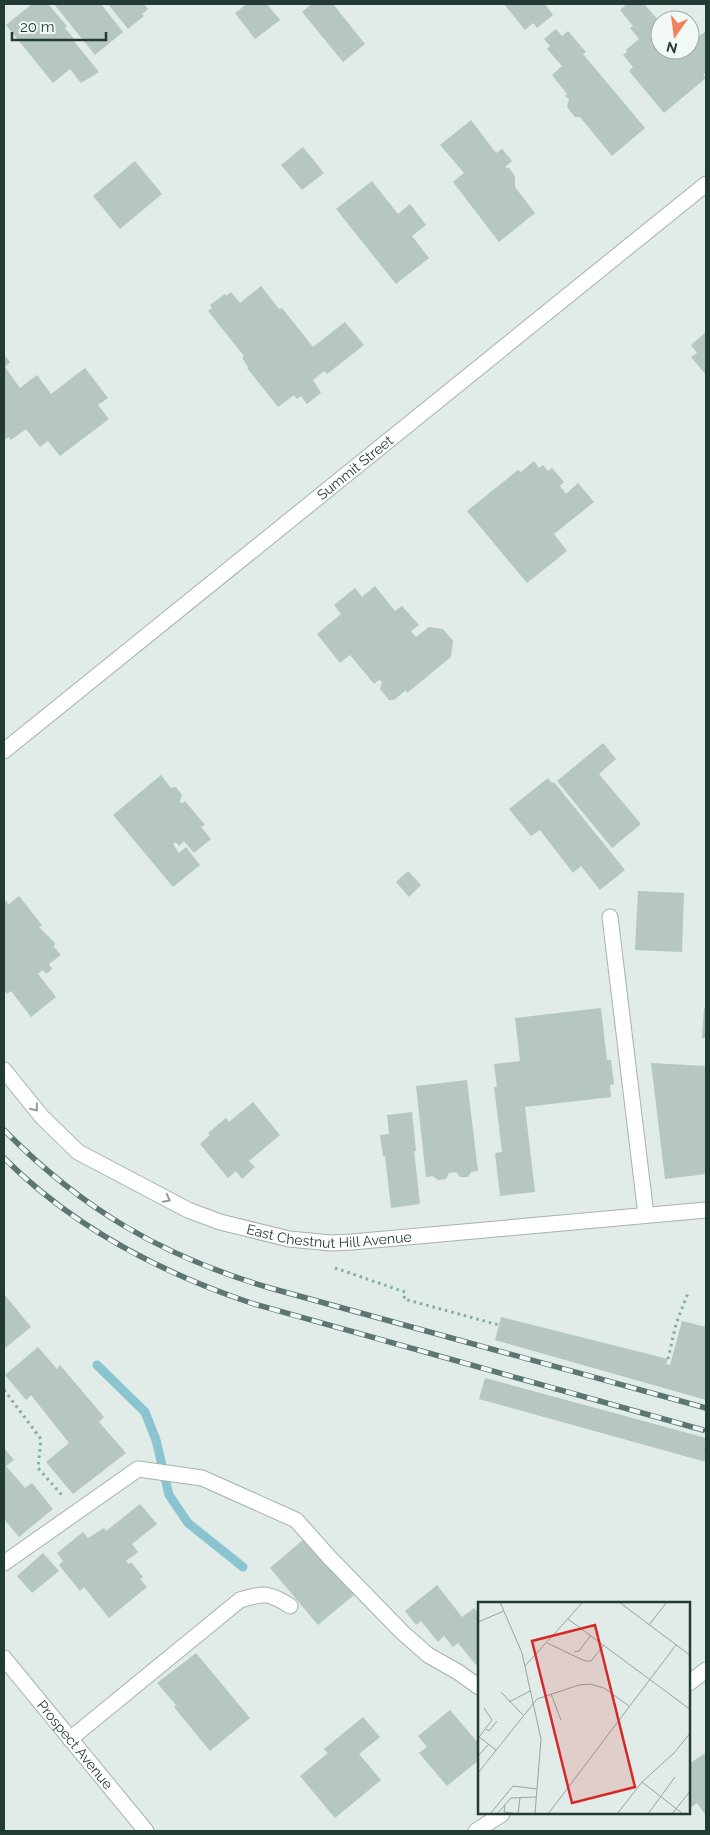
<svg xmlns="http://www.w3.org/2000/svg" width="710" height="1835" viewBox="0 0 710 1835" font-family="Raleway,sans-serif">
<style>
.lines{fill:none;stroke-linecap:round;stroke-linejoin:round}
.stream{stroke:#8ac4d0;stroke-width:9}
.building{fill:#b6c6c0}
.minor-casing{stroke:#a4b3ae;stroke-width:17}
.path{stroke:#82afa1;stroke-width:3;stroke-dasharray:2.5 4;stroke-linecap:butt}
.minor{stroke:#fff;stroke-width:15}
.rail-casing{stroke:#5c7771;stroke-width:5.5}
.rail{stroke:#f1f8f5;stroke-width:4;stroke-dasharray:11;stroke-linecap:butt}
.oneway{stroke:#909e9a}
.labels{text-anchor:middle;stroke-width:4;stroke-linejoin:round;paint-order:stroke}
.street-label{font-size:14px;fill:#223c35;stroke:#f1f8f5}
.inset-road{fill:none;stroke:#95a5a0;stroke-width:1}
.view{fill:#d62828;fill-opacity:0.15;stroke:#d62828;stroke-width:2.5}
.inset-edge{fill:none;stroke:#223c35;stroke-width:2.5}
</style>
<rect width="100%" height="100%" fill="#e1ebe7"/>
<g class="lines">
<!-- stream -->
<path class="stream" d="M97,1365L145,1412L156,1440L169,1495L188,1523L243,1567"/>
</g>
<!-- building -->
<g class="building">
<path d="M32,4H48L67,26L65,28L74,39L73,40L99,72L81,83L70,69L53,83L6,25Z"/>
<path d="M54,4H101L123,32L95,55Z"/>
<path d="M108,4H144L148,9L142,14L144,16L128,29Z"/>
<path d="M247,4H267L280,20L255,39L235,13Z"/>
<path d="M312,4H333L365,44L343,62L302,12Z"/>
<path d="M504,4H545L553,15L537,28L533,23L525,30Z"/>
<path d="M627,4H644L660,22V50H690V41L697,35L698,37L706,31V72L703,75L706,78L664,113L629,71L633,67L623,55L627,52L626,50L639,39L630,28L633,26L620,10Z"/>
<path d="M556,29L562,36L568,31L586,52L583,54L645,128L612,156L580,117H575L567,107L569,99L565,96L567,94L552,75L562,66L547,49L550,46L544,39Z"/>
<path d="M471,120L496,153L502,149L512,161L505,167L509,168L515,176V187L535,213L499,242L453,182L464,173L440,145Z"/>
<path d="M303,147L324,173L302,190L281,165Z"/>
<path d="M135,161L162,194L120,229L93,196Z"/>
<path d="M372,181L398,214L410,204L426,225L412,236L429,258L396,284L336,209Z"/>
<path d="M261,286L279,309L282,308L313,347L345,322L364,345L327,374L324,371L313,380L321,393L307,404L301,396L297,399L294,395L278,407L247,368L248,367L242,358L244,356L208,311L212,308L210,305L225,294L226,296L231,292L240,303Z"/>
<path d="M706,332V375L691,357L697,353L691,345Z"/>
<path d="M4,355L10,362L5,367L20,388L37,375L51,394L85,368L108,398L98,405L109,419L60,456L48,441L40,447L26,429L11,440L9,437L4,440Z"/>
<path d="M534,461L539,468L543,465L548,471L552,468L564,482L560,486L566,494L578,483L594,502L554,534L567,551L527,583L467,511L518,470L521,472Z"/>
<path d="M375,586L395,611L402,606L419,625L411,631L416,637L429,627L443,629L453,641L451,657L407,693L406,690L394,700H389L380,689L382,682L379,680L374,684L350,655L340,663L317,634L341,614L334,605L355,588L362,597Z"/>
<path d="M603,743L616,759L599,774L641,824L612,848L557,781Z"/>
<path d="M161,775L171,788L176,787L182,795L180,801L181,804L185,801L205,825L201,827L211,839L194,853L184,841L179,846L176,842L173,844L179,853L186,847L200,865L173,887L113,815Z"/>
<path d="M548,778L552,783L554,782L625,870L600,890L581,866L573,873L540,830L531,836L509,809Z"/>
<path d="M408,871L421,885L409,897L396,882Z"/>
<path d="M638,891L684,893L682,952L635,950Z"/>
<path d="M19,896L42,925L39,927L55,943L54,947L61,955L49,964L52,969L46,974L43,970L38,974L56,997L31,1017L11,991L7,994L4,990V903L7,901L8,905Z"/>
<path d="M601,1008L607,1060H611L614,1084L610,1085L611,1097L525,1107L535,1192L500,1196L495,1153L502,1152L494,1087H497L494,1064L520,1061L515,1018Z"/>
<path d="M704,1008H706V1038H702Z"/>
<path d="M651,1063L706,1066V1174L665,1179Z"/>
<path d="M467,1080L478,1171L471,1172L468,1177H460L456,1172L449,1173L446,1179L438,1180L433,1176L426,1177L416,1086Z"/>
<path d="M253,1102L280,1135L249,1161L255,1167L242,1179L236,1171L228,1178L200,1144L210,1135L208,1133L226,1118L229,1122Z"/>
<path d="M412,1112L416,1151H414L420,1204L391,1208L385,1156H383L380,1135L389,1134L387,1115Z"/>
<path d="M4,1294L31,1327L4,1349Z"/>
<path d="M501,1317L668,1359L666,1364L670,1365L682,1321L706,1327V1400L495,1340Z"/>
<path d="M38,1347L57,1369L60,1365L104,1417L99,1422L126,1453L73,1494L46,1462L69,1443L31,1395L26,1400L5,1375Z"/>
<path d="M485,1378L706,1438V1462L479,1399Z"/>
<path d="M4,1448L14,1460L6,1466L25,1488L32,1483L53,1509L19,1537L4,1519Z"/>
<path d="M140,1504L157,1524L132,1544L138,1552L126,1561L129,1564L131,1562L143,1577L140,1579L147,1587L109,1618L84,1587L80,1591L59,1565L63,1561L57,1553L83,1532L88,1538L104,1528L106,1531Z"/>
<path d="M305,1538L354,1595L318,1625L270,1568Z"/>
<path d="M43,1553L59,1571L32,1593L17,1576Z"/>
<path d="M437,1585L462,1617L474,1608L479,1614V1663L476,1665L458,1643L453,1647L444,1636L438,1642L421,1621L416,1625L405,1611Z"/>
<path d="M196,1653L250,1718L210,1751L174,1707L176,1705L157,1683Z"/>
<path d="M450,1710L479,1744V1760L447,1786L419,1753L427,1747L418,1736Z"/>
<path d="M363,1717L380,1737L359,1754L381,1780L335,1818L300,1776L328,1753L324,1749Z"/>
<path d="M705,1753L706,1754V1816L697,1803L689,1809V1764Z"/>
</g>
<g class="lines">
<defs>
<g id="minor">
<path id="s1" d="M4,751L706,184"/>
<path d="M610,917L646,1215"/>
<path id="s2" d="M4,1070L42,1117L78,1152L188,1210L220,1222L289,1239L331,1243L352,1242L706,1210"/>
<path d="M4,1563L138,1469L202,1478L296,1520L329,1557L402,1632L428,1655L458,1672L479,1687"/>
<path id="s3" d="M4,1658L146,1831"/>
<path d="M689,1683L706,1670"/>
<path d="M70,1739L240,1600C263,1593 269,1592 290,1606"/>
<path d="M476,1831L502,1814"/>
</g>
</defs>
<!-- minor casing -->
<use href="#minor" class="minor-casing"/>
<!-- path -->
<g class="path">
<path d="M335,1268L405,1292L404,1299L499,1325"/>
<path d="M668,1359L676,1324L688,1293"/>
<path d="M4,1390L41,1439L38,1468L62,1495"/>
<path d="M705,1448L706,1449"/>
</g>
<!-- minor -->
<use href="#minor" class="minor"/>
<defs>
<g id="rail">
<path d="M4,1130C83,1210 162,1256 270,1288L706,1408"/>
<path d="M4,1158C74,1228 161,1273 254,1304L703,1430"/>
</g>
</defs>
<!-- rail casing -->
<use href="#rail" class="rail-casing"/>
<!-- rail -->
<use href="#rail" class="rail"/>
</g>
<!-- one-way arrows -->
<defs><path id="oneway-chevron" d="M-2-3.5L2.5 0L-2 3.5" fill="none" stroke-width="1.6" stroke-linecap="round" stroke-linejoin="round" transform="scale(1.25)"/></defs>
<g class="oneway">
<use href="#oneway-chevron" transform="translate(35 1108) rotate(51)"/>
<use href="#oneway-chevron" transform="translate(167 1199) rotate(27)"/>
</g>
<g class="labels">
<!-- street labels -->
<g class="street-label">
<text dy="5" stroke="none"><textPath href="#s1" startOffset="451">Summit Street</textPath></text>
<text dy="5" stroke="none"><textPath href="#s2" startOffset="380">East Chestnut Hill Avenue</textPath></text>
<text dy="5" stroke="none"><textPath href="#s3" startOffset="112">Prospect Avenue</textPath></text>
</g>
</g>
<!-- overview -->
<g transform="translate(478 1602)">
<rect width="212" height="212" fill="#e1ebe7"/>
<path class="inset-road" d="M22,0L44,51L63,137L57,212M141,0L213,54M90,17L213,108M0,20L26,9M171,23L189,0M69,41L107,59H113L126,43M96,50L101,49L113,33M47,64L105,0M23,90L45,113M73,92L83,118M31,100L52,89M8,127L11,129L19,119M0,134L18,148M1,135L14,118L6,106M0,154L11,142M0,171L59,97L101,83L112,82L126,86L151,104M164,180L205,212M27,204L26,210L40,212M12,212L35,184L59,187M19,212L33,196L58,195M40,212L42,196M70,212L198,43M139,212L164,180L196,151L213,130M170,212L197,175M194,212L213,188"/>
<path class="view" d="M117,23L157,185L94,201L54,39Z"/>
<rect width="212" height="212" class="inset-edge"/>
</g>
<!-- border -->
<rect width="710" height="1835" fill="none" stroke="#223c35" stroke-width="10"/>
<!-- north arrow -->
<g transform="translate(675 35) rotate(194)"><circle r="24" fill="#f1f8f5" stroke="#9eada8"/>
<path d="M0-4L9 19L0 12L-9 19Z" fill="#f0825b"/>
<text y="-8" font-size="14" font-weight="bold" text-anchor="middle" fill="#223c35">N</text>
</g>
<!-- scale -->
<path d="M12 32v8h94v-8" fill="none" stroke="#223c35" stroke-width="2.5"/>
<text x="20" y="32" font-size="15" fill="#223c35" stroke="#f1f8f5" stroke-width="4" paint-order="stroke">20 m</text>
</svg>
